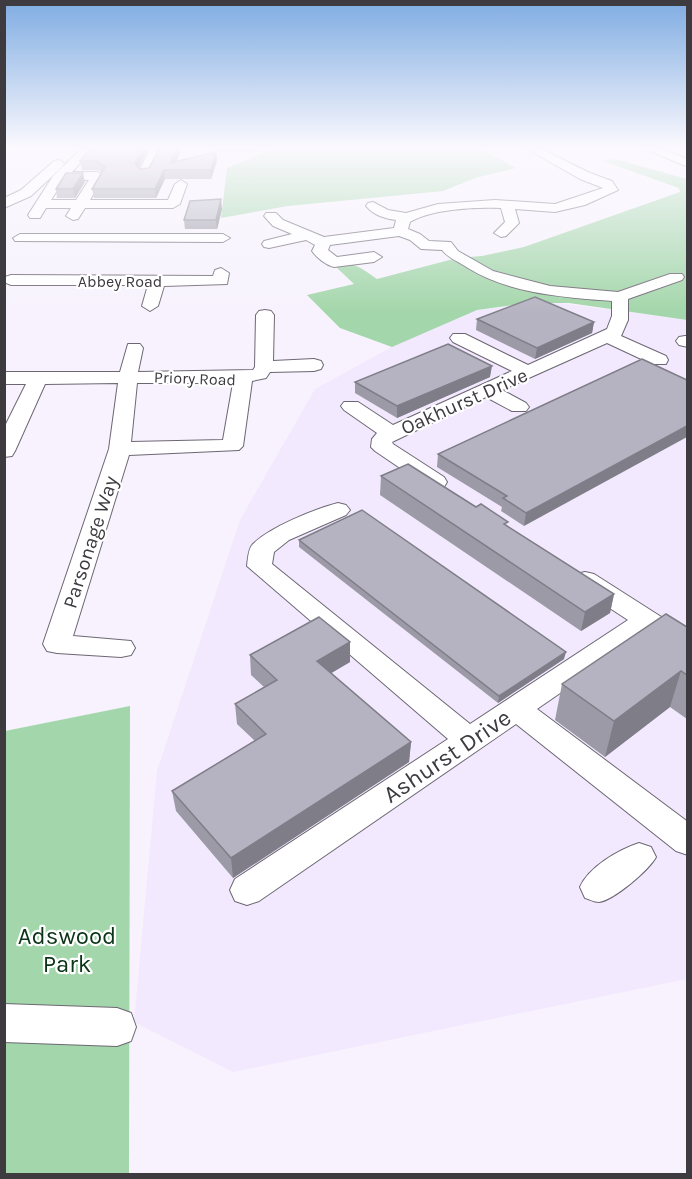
<svg xmlns="http://www.w3.org/2000/svg" width="692" height="1179" viewBox="0 0 692 1179" font-family="Karla,sans-serif">
<style>
.built{fill:#f2e9fe}
.green{fill:#a3d6aa}
.lines{fill:none;stroke-linecap:round;stroke-linejoin:round}
.minor-casing{stroke:#6d6773;stroke-width:2}
.minor{fill:#fff;fill-rule:evenodd}
.wall{fill:#9c9aa6}
.shaded-wall{fill:#7f7d87}
.building{fill:#b5b3c1;stroke:#7f7d87;stroke-width:1.5}
.labels{text-anchor:middle;stroke-width:4.5;stroke-linejoin:round;paint-order:stroke}
.far-street-label{font-size:16px;fill:#3d3a40;stroke:#fff}
.street-label{font-size:20px;fill:#3d3a40;stroke:#fff}
.near-street-label{font-size:24px;fill:#3d3a40;stroke:#fff}
.near-park-label{font-size:24px;fill:#0c3517;stroke:#fff}
</style>
<rect width="100%" height="100%" fill="#f7f2fd"/>
<!-- built -->
<path class="built" d="M552,302L687,320V979L233,1072L134,1022L157,771L240,520L315,389L392,347L477,310Z"/>
<!-- green -->
<g class="green">
<path d="M273,149H481L516,168L475,178L443,191L288,206L221,218L227,168Z"/>
<path d="M615,159L687,179V320L569,303H527L477,310L392,347L340,328L307,295L354,284L337,268C351,258 364,270 377,279L457,258L482,256L524,247L680,192L679,188L603,161Z"/>
<path d="M130,706L129,1174H5V731Z"/>
</g>
<g class="lines">
<defs>
<g id="minor">
<path d="M81,149H93L72,172H98L104,176L90,200H168L175,184L181,180L187,184L180,204L173,208H85L78,219L73,220L66,216L71,208H46L40,218H30L28,215L53,176ZM64,180H89L76,200H51Z"/>
<path d="M150,149H162L148,176H140L138,173Z"/>
<path d="M527,149H541L590,173L612,181L618,190L585,205L555,212L515,209L519,223L506,236L501,237L494,233L505,222L501,208C475,207 432,209 410,222L408,229L420,234L429,241L451,242L458,251L493,271L550,286L618,292L670,274H682L684,277L682,280L628,299V320L621,336L666,356L668,360L666,364H652L607,343L502,390L526,403L529,407L526,411H512L486,397L392,442L393,444L444,477L447,482L444,487L436,489L428,487L375,451L371,447L372,439L377,433L344,410L341,406L344,402H358L393,425L512,371L453,342L450,338L453,334H465L528,365L607,329L612,316V301C563,297 510,294 468,268C458,261 449,259 442,250L421,249L410,240L399,236L330,245L328,250L337,257L374,252L382,257L374,262L334,267C326,265 317,258 312,251L315,245L306,240L269,248L264,247L262,244L264,241L292,234L273,226L264,216L266,213H276L283,220L324,237L394,228L396,220C384,218 375,216 366,206L368,203L373,202L388,210L406,213L438,204L495,200L555,204L603,188L580,179Z"/>
<path d="M645,149H661L688,159V167Z"/>
<path d="M58,160L62,161L64,164L62,167L31,196L4,208V198L21,190L54,161Z"/>
<path d="M20,234H223L230,238L223,242L15,241L13,238Z"/>
<path d="M221,268L229,273L227,284L164,286L158,306L150,311L142,306L148,285H11L4,282L5,277L11,275L213,276L215,270Z"/>
<path d="M265,310L271,311L274,315L273,361L314,359L321,361L323,365L321,369L314,371L270,372L266,378L252,381L243,446L239,450L129,455L73,636L131,641L135,648L131,655L121,657L57,653L47,651L43,644L109,449L118,383L45,384L15,451L12,456L4,457V428L26,384H4V372H120L128,344H140L143,348L138,372L253,370L255,367L256,315L259,311ZM137,383H233L223,440L131,442Z"/>
<path d="M685,336H688V347L679,345L676,341L679,337Z"/>
<path d="M338,503L346,505L350,510L346,515L289,540L274,552L272,564L470,724L628,620L576,586L572,580L576,574L585,572L594,574L688,634V656L678,654L647,633L537,709L688,822V855L676,851L516,724L259,901L247,905L235,901L230,890L235,879L448,739L247,566C248,559 248,549 253,544C270,527 315,509 338,503Z"/>
<path d="M639,843L651,847L656,857C649,870 614,900 599,902C594,902 589,899 585,898L580,887C589,867 618,850 639,843Z"/>
<path d="M4,1004L117,1008L131,1013L136,1027L131,1041L117,1046L4,1042Z"/>
</g>
</defs>
<!-- minor casing -->
<use href="#minor" class="minor-casing"/>
<!-- minor -->
<use href="#minor" class="minor"/>
</g>
<!-- wall -->
<g class="wall">
<path d="M90,149H149L138,168L139,169L149,168L159,149H182L176,161L216,152L217,161L211,179H165L156,198H94L92,189L102,172L98,170H82L80,161Z"/>
<path d="M215,149H259V151H216Z"/>
<path d="M85,182L75,198H57L56,189Z"/>
<path d="M222,209L217,229H185L184,220Z"/>
<path d="M477,319L594,322L592,333L535,359L476,330Z"/>
<path d="M642,359L524,526L501,511L502,507L437,467L438,454Z"/>
<path d="M490,377L397,418L355,393V382Z"/>
<path d="M381,476L476,507L614,594L610,613L581,631L380,495Z"/>
<path d="M299,540L564,659L498,703L299,547Z"/>
<path d="M687,627V719L670,707L605,757L555,720L562,684Z"/>
<path d="M250,655L350,662L331,673L411,742L409,762L233,878L176,811L172,791L255,741L237,724L235,704L264,687L251,675Z"/>
</g>
<!-- shaded-wall -->
<g class="shaded-wall">
<path d="M143,149H149L136,172L135,163Z"/>
<path d="M177,149H182L172,170L170,163Z"/>
<path d="M216,152L217,161L211,179V170Z"/>
<path d="M164,170L165,179L156,198L155,189Z"/>
<path d="M83,173L85,182L75,198L73,189Z"/>
<path d="M221,199L222,209L217,229L216,220Z"/>
<path d="M594,322L592,333L535,359L537,348Z"/>
<path d="M492,366L490,377L397,418V406Z"/>
<path d="M687,426V437L524,526L526,513Z"/>
<path d="M614,594L610,613L581,631L585,612Z"/>
<path d="M350,642V662L318,681L317,661Z"/>
<path d="M566,652L564,659L498,703L499,696Z"/>
<path d="M681,671L670,707L605,757L614,721Z"/>
<path d="M411,742L409,762L233,878L231,858Z"/>
</g>
<!-- building -->
<g class="building">
<path d="M90,149H143L135,163L139,169L149,168L159,149H177L170,163L216,152L211,170H164L155,189H92L105,167L97,161H80Z"/>
<path d="M66,173H83L73,189H56Z"/>
<path d="M221,199L216,220H184L190,201Z"/>
<path d="M535,297L594,322L537,348L477,319Z"/>
<path d="M448,344L492,366L397,406L355,382Z"/>
<path d="M642,359L687,380V426L526,513L503,498L507,496L438,454Z"/>
<path d="M408,464L476,507L481,504L508,522L504,524L614,594L585,612L381,476Z"/>
<path d="M362,510L566,652L499,696L299,540Z"/>
<path d="M666,614L687,627V675L681,671L614,721L562,684Z"/>
<path d="M319,617L350,642L317,661L411,742L231,858L172,791L266,734L235,704L277,680L250,655Z"/>
</g>
<!-- sky -->
<linearGradient id="sky" x2="0" y2="1"><stop stop-color="#7face2"/><stop offset="0.47" stop-color="#fbf9fe"/><stop offset="1" stop-color="#fbf9fe" stop-opacity="0"/></linearGradient>
<rect width="692" height="314" fill="url(#sky)"/>
<g class="labels">
<!-- far-street labels -->
<g class="far-street-label">
<text x="120" y="287">Abbey Road</text>
<text transform="translate(195 378) rotate(2)" y="6">Priory Road</text>
</g>
<!-- street labels -->
<g class="street-label">
<text transform="translate(464 401) rotate(-24)" y="7">Oakhurst Drive</text>
<text transform="translate(90 542) rotate(-72)" y="7">Parsonage Way</text>
</g>
<!-- near-street labels -->
<g class="near-street-label">
<text transform="translate(447 756) rotate(-34)" y="8">Ashurst Drive</text>
</g>
<!-- near-park labels -->
<g class="near-park-label">
<text x="67" y="944">Adswood<tspan x="67" dy="28">Park</tspan></text>
</g>
</g>
<!-- border -->
<rect width="692" height="1179" fill="none" stroke="#3d3a40" stroke-width="12"/>
</svg>
